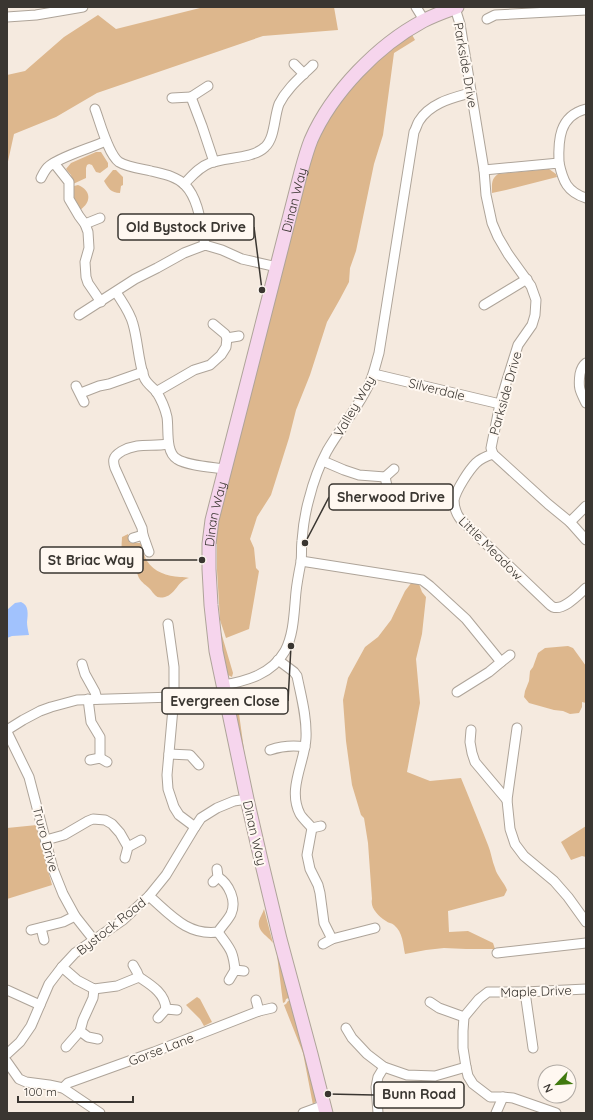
<svg xmlns="http://www.w3.org/2000/svg" width="593" height="1120" viewBox="0 0 593 1120" font-family="Quicksand,sans-serif">
<style>
.green{fill:#ddb78d}
.water{fill:#a1c2fd}
.lines{fill:none;stroke-linecap:round;stroke-linejoin:round}
.street-casing{stroke:#aea499;stroke-width:11}
.secondary-casing{stroke:#aea499;stroke-width:15}
.street{stroke:#fff;stroke-width:9}
.secondary{stroke:#f6d5ed;stroke-width:13}
.labels{text-anchor:middle;stroke-width:4;stroke-linejoin:round;paint-order:stroke}
.street-label{font-size:13px;fill:#3a3631;stroke:#fff8f1}
.leader{fill:none;stroke:#3a3631;stroke-width:1.5}
.callout-dot{fill:#3a3631;stroke:#fff8f1;stroke-width:1.5}
.callout{fill:#fff8f1;stroke:#3a3631;stroke-width:1.5}
.callout-label{font-size:14px;text-anchor:middle;font-weight:bold;fill:#3a3631}
</style>
<rect width="100%" height="100%" fill="#f5eadf"/>
<!-- green -->
<g class="green">
<path d="M204,7H334L338,30L263,36L97,93L56,117L14,134L7,166V75L25,71L64,37L98,15L116,29Z"/>
<path d="M411,33L415,40L394,53L383,135L374,164L356,251L350,268L349,282L340,299L327,322L310,375L296,410L289,438L271,495L257,517L250,539L254,548L256,568L259,571L249,629L226,638L220,620L217,570V544L213,543L215,532L308,163L326,122L366,69Z"/>
<path d="M96,152H101L108,163V167L100,173L96,172L92,165L89,164L87,165L86,168V178L73,184L71,175L66,169L71,163Z"/>
<path d="M549,169L556,174L557,177L506,190L492,193C492,184 491,179 498,174Z"/>
<path d="M113,170H116L123,177V185L121,186L120,193C111,193 108,188 104,181Z"/>
<path d="M78,185C91,190 92,202 80,210C74,200 72,198 74,186Z"/>
<path d="M128,534L130,543H140C144,548 143,555 147,561C154,572 167,576 180,577C183,577 186,577 189,578C178,580 176,594 165,597C156,599 155,595 150,589C146,585 142,583 139,578C136,572 137,566 133,560C130,557 123,554 122,550C121,546 122,541 122,537Z"/>
<path d="M215,563L218,622L233,673L232,677L228,675L225,671L216,620Z"/>
<path d="M412,582L419,584L422,592L426,597L422,634L416,659L420,703L407,772L430,781L461,778C470,800 479,822 488,845C491,852 492,861 495,868C497,876 504,882 507,890L504,896L448,911L449,932L468,931L493,943L495,949H466L444,948L426,950L405,954C403,945 403,932 394,925C392,923 388,923 386,921C378,916 370,908 372,899L368,843L364,818L361,815L352,785L346,741L343,700L345,691L348,678L365,647L378,637L391,620L405,591Z"/>
<path d="M568,646L573,648L586,666V703L582,702V707L579,713L570,714L563,711L554,710L529,703L524,697L525,691L529,681L530,671L533,667L538,653L545,648Z"/>
<path d="M233,690L236,692L245,757L270,878L231,695Z"/>
<path d="M37,825L39,837L52,885L7,899V828Z"/>
<path d="M586,826V857L582,856L571,860L561,842Z"/>
<path d="M264,909L273,943C268,936 257,932 259,921C260,917 263,913 264,909Z"/>
<path d="M276,947L291,997L286,999L285,1002L283,1003Z"/>
<path d="M197,997L200,999L212,1022L204,1026L200,1019L186,1005Z"/>
<path d="M292,1000L318,1098L313,1105L303,1053L284,1005L286,1004L288,1001Z"/>
</g>
<!-- water -->
<path class="water" d="M21,602C29,605 28,614 27,622C27,626 28,630 29,635L12,636L7,638V610L15,603Z"/>
<g class="lines">
<defs>
<g id="street">
<path d="M416,7L424,20"/>
<path d="M455,8L460,24L484,170L486,195L492,223L498,237L508,254L531,286L536,300L535,315L532,325L518,345L507,380L500,404L491,448L493,454L548,504L570,522L586,540"/>
<path d="M7,17L36,15L83,7"/>
<path d="M487,19L495,15L586,10"/>
<path d="M294,64L304,74"/>
<path d="M191,97L208,86"/>
<path d="M172,98L191,97L202,126L214,162"/>
<path d="M95,109C100,122 108,154 119,162C127,167 142,169 151,171C163,174 176,176 185,185C199,199 201,226 205,245"/>
<path d="M54,163L69,182V199L79,216L85,224L88,232L89,248L85,262L86,277L88,283L101,302"/>
<path d="M559,163C558,140 559,116 586,109"/>
<path d="M484,170L559,163C563,181 567,192 586,198"/>
<path d="M41,178C43,174 45,170 48,167C59,157 91,148 106,141"/>
<path d="M184,184C192,176 199,167 210,163C225,157 253,159 265,147C275,138 274,117 279,104C287,88 301,77 313,65"/>
<path d="M85,224L100,218"/>
<path d="M116,292C122,302 130,312 133,324C138,341 138,360 144,377C146,383 152,387 156,391C161,399 165,408 167,417C169,429 165,452 177,459C188,466 212,467 225,469"/>
<path d="M484,305L527,279"/>
<path d="M79,315L135,279L157,268L184,253L205,245L222,250L242,259L277,267"/>
<path d="M213,324L225,334L227,338L239,336"/>
<path d="M586,363C582,366 581,369 580,374C578,388 580,391 586,403"/>
<path d="M374,374L500,404"/>
<path d="M76,386L84,402"/>
<path d="M156,392L194,370L210,365L221,355L226,347L227,338"/>
<path d="M81,393L99,386L109,384L143,372"/>
<path d="M493,454C487,456 481,458 476,463C469,470 456,490 454,500C454,508 457,515 461,520L548,603C550,605 551,606 553,607C564,611 579,594 586,588"/>
<path d="M323,461L344,470L359,475L385,477L387,486V497"/>
<path d="M385,477L394,469"/>
<path d="M570,522L586,506"/>
<path d="M133,538L143,535"/>
<path d="M149,552L143,535L142,528L115,468C114,465 113,462 114,459C115,455 119,453 122,451C139,442 151,447 168,444"/>
<path d="M301,561L416,579L422,580L430,586L466,619L501,662L489,672L457,692"/>
<path d="M168,624L174,667V697L167,775L168,789L174,807L179,815L195,827"/>
<path d="M278,660L294,672L297,676C301,696 307,717 306,738C305,762 287,789 300,814C303,819 308,823 312,828L321,826"/>
<path d="M501,662L510,655"/>
<path d="M82,664L85,674L95,692L97,699"/>
<path d="M223,685C247,681 272,674 285,651C294,634 294,612 296,592C297,582 299,572 301,562C302,555 301,548 302,541C303,527 305,513 309,499C313,483 319,466 327,451C340,428 359,407 370,382C374,373 376,363 379,353L414,132C416,129 417,124 419,121C430,103 452,98 470,93"/>
<path d="M88,699L91,722L100,737V758"/>
<path d="M517,728L507,800L510,829L515,844L524,856L554,881L568,897L586,922"/>
<path d="M7,730L23,720L40,711L51,707L77,700L174,697"/>
<path d="M471,730L470,742L472,753L475,762L507,800"/>
<path d="M7,732L29,777L53,869L63,894L75,916L94,940"/>
<path d="M270,750C282,746 292,745 305,747"/>
<path d="M169,754L190,755L199,765"/>
<path d="M90,760L100,758L107,762"/>
<path d="M312,828L307,855L310,869L318,885L320,893L324,923L332,939L323,944"/>
<path d="M46,840L64,835L88,821L93,819L105,820L112,824L120,833L128,847"/>
<path d="M125,858L128,847L141,840"/>
<path d="M213,882L218,877L217,869"/>
<path d="M149,896C170,914 187,936 218,932C222,926 228,920 231,914C237,901 229,884 218,877"/>
<path d="M41,928L44,940"/>
<path d="M31,930L63,922L75,916"/>
<path d="M218,932C229,948 233,949 235,970"/>
<path d="M332,939L375,928"/>
<path d="M497,953L586,943"/>
<path d="M133,965L137,972L139,977"/>
<path d="M62,967L77,980L94,989L117,986L139,977C151,985 165,993 166,1009"/>
<path d="M229,980L235,970L244,971"/>
<path d="M7,990L40,1005"/>
<path d="M525,992L533,1048"/>
<path d="M256,1000L259,1011"/>
<path d="M430,1002L439,1008L464,1017"/>
<path d="M158,1018L166,1009L177,1010"/>
<path d="M346,1028L352,1038L367,1054L384,1067L407,1075L435,1076L466,1067"/>
<path d="M80,1031L88,1037L98,1039"/>
<path d="M66,1047L80,1031L83,1020L93,998L94,989"/>
<path d="M7,1054L20,1042L31,1026L49,984L62,967L75,953L123,920L149,896L166,875L195,827L201,818L217,808L234,801L247,799"/>
<path d="M7,1062L19,1079L26,1082L49,1085L63,1088L100,1113"/>
<path d="M63,1088L68,1083L154,1052L259,1011L272,1008"/>
<path d="M303,1113L325,1105"/>
<path d="M378,1113L376,1087L378,1077L384,1067"/>
<path d="M496,1113L503,1097"/>
<path d="M556,1113L513,1098L503,1097H490L473,1084L468,1076L466,1067L463,1048V1031L464,1017L479,999L488,992H525L586,989"/>
</g>
<g id="secondary">
<path id="s1" d="M326,1113L311,1054L280,939L261,860L247,799L216,651L211,605L209,569V544L212,520L301,172C304,161 307,150 311,140C332,92 378,45 423,21C434,15 446,11 457,7"/>
</g>
</defs>
<!-- street casing -->
<use href="#street" class="street-casing"/>
<!-- secondary casing -->
<use href="#secondary" class="secondary-casing"/>
<!-- street -->
<use href="#street" class="street"/>
<!-- secondary -->
<use href="#secondary" class="secondary"/>
</g>
<g class="labels">
<!-- street labels -->
<g class="street-label">
<text transform="translate(466 65) rotate(80)" y="5">Parkside Drive</text>
<text dy="5" stroke="none"><textPath href="#s1" startOffset="937">Dinan Way</textPath></text>
<text transform="translate(437 389) rotate(14)" y="5">Silverdale</text>
<text transform="translate(505 393) rotate(-74)" y="5">Parkside Drive</text>
<text transform="translate(354 406) rotate(-60)" y="5">Valley Way</text>
<text dy="5" stroke="none"><textPath href="#s1" startOffset="613">Dinan Way</textPath></text>
<text transform="translate(491 548) rotate(45)" y="5">Little Meadow</text>
<text transform="translate(255 833) rotate(77)" y="5">Dinan Way</text>
<text transform="translate(46 839) rotate(75)" y="5">Truro Drive</text>
<text transform="translate(111 926) rotate(-38)" y="5">Bystock Road</text>
<text transform="translate(536 991) rotate(-2)" y="5">Maple Drive</text>
<text transform="translate(161 1049) rotate(-21)" y="5">Gorse Lane</text>
</g>
</g>
<!-- callouts -->
<path class="leader" d="M262 290L254 227M305 543L329 497M202 560L143 560M291 646L288 701M328 1094L374 1095"/>
<g class="callout-dot">
<circle cx="262" cy="290" r="4"/>
<circle cx="305" cy="543" r="4"/>
<circle cx="202" cy="560" r="4"/>
<circle cx="291" cy="646" r="4"/>
<circle cx="328" cy="1094" r="4"/>
</g>
<g class="callout">
<rect x="118" y="214" width="136" height="26" rx="4"/>
<rect x="329" y="484" width="124" height="26" rx="4"/>
<rect x="40" y="547" width="103" height="26" rx="4"/>
<rect x="162" y="688" width="126" height="26" rx="4"/>
<rect x="374" y="1082" width="90" height="26" rx="4"/>
</g>
<g class="callout-label">
<text x="186" y="232">Old Bystock Drive</text>
<text x="391" y="502">Sherwood Drive</text>
<text x="91" y="565">St Briac Way</text>
<text x="225" y="706">Evergreen Close</text>
<text x="419" y="1099">Bunn Road</text>
</g>
<!-- border -->
<rect width="593" height="1120" fill="none" stroke="#3a3631" stroke-width="16"/>
<!-- north arrow -->
<g transform="translate(557 1084) rotate(245)"><circle r="19" fill="#fff8f1" stroke="#b0aaa4"/>
<path d="M0-3L7 15L0 10L-7 15Z" fill="#417a0f"/>
<text y="-6" font-size="11" font-weight="bold" text-anchor="middle" fill="#3a3631">N</text>
</g>
<!-- scale -->
<path d="M18 1096v6h115v-6" fill="none" stroke="#3a3631" stroke-width="2"/>
<text x="24" y="1096" font-size="12" fill="#3a3631" stroke="#fff8f1" stroke-width="3" paint-order="stroke">100 m</text>
</svg>
